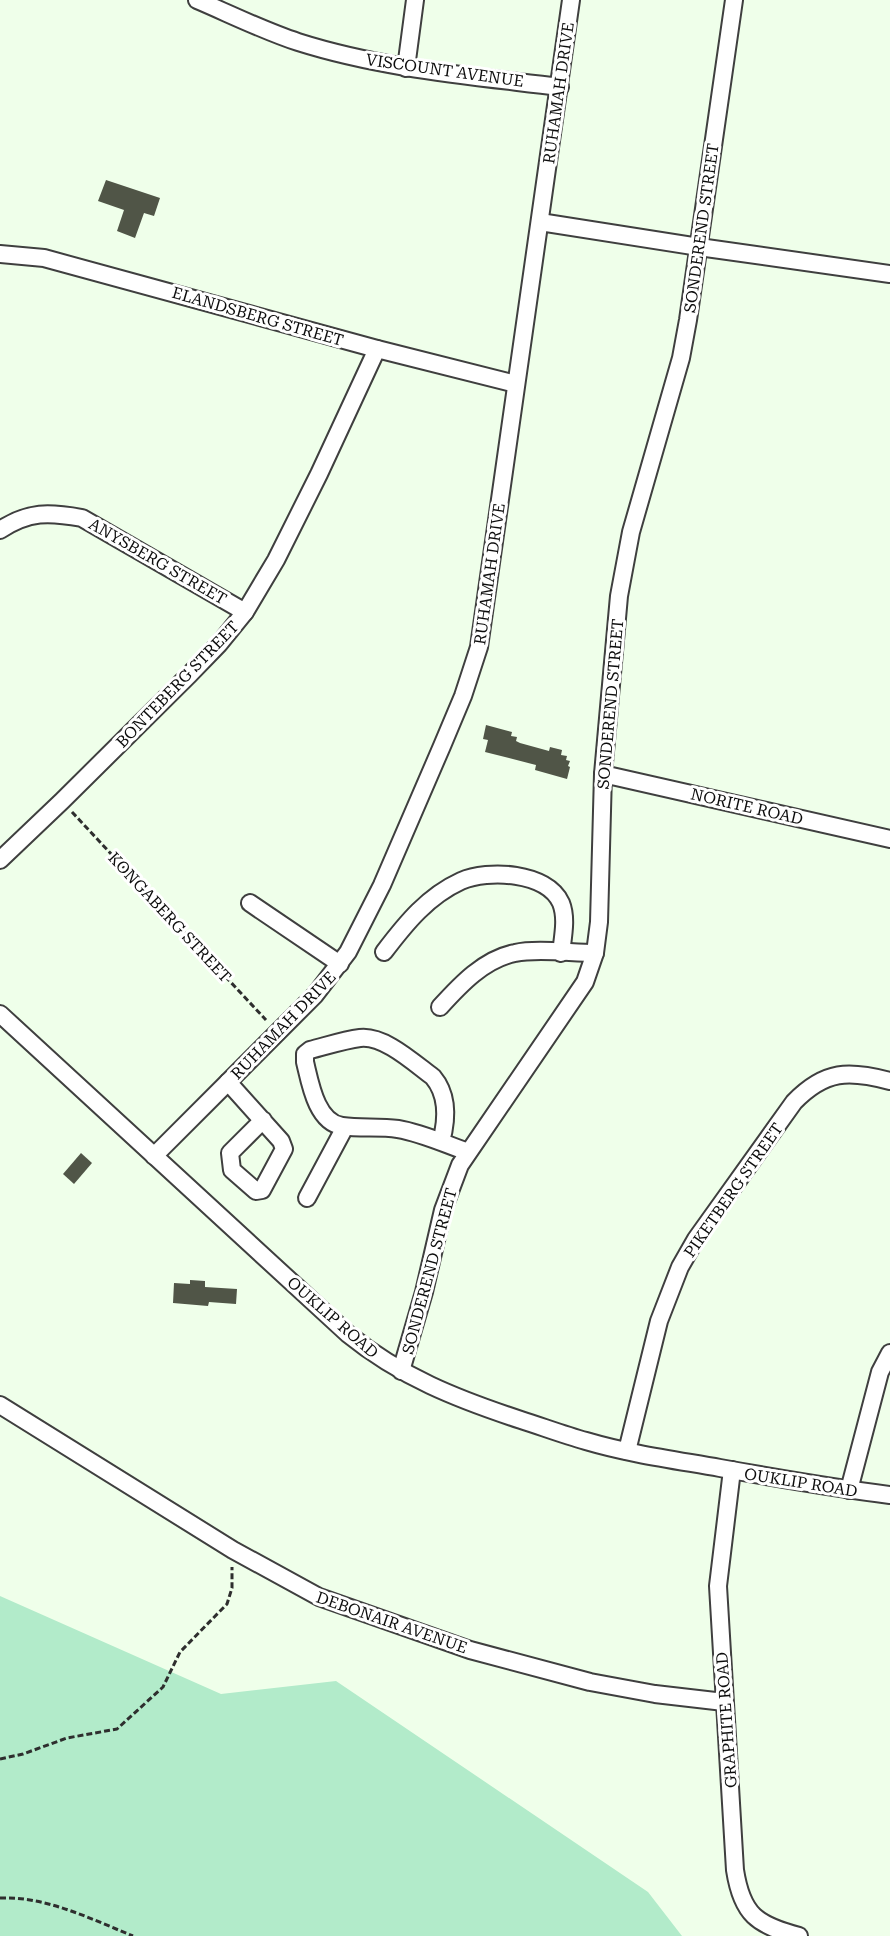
<svg xmlns="http://www.w3.org/2000/svg" width="890" height="1936" viewBox="0 0 890 1936" font-family="'Roboto Serif',serif">
<style>
.green{fill:#b2ebca}
.building{fill:#505547}
.lines{fill:none;stroke-linecap:round;stroke-linejoin:round}
.minor-casing{stroke:#3f3f3f;stroke-width:20}
.path{stroke:#2e2e2e;stroke-width:3;stroke-dasharray:6 3;stroke-linecap:butt}
.minor{stroke:#fff;stroke-width:16}
.labels{text-anchor:middle;stroke-width:6;stroke-linejoin:round;paint-order:stroke}
.street-label{font-size:16px;fill:#0c0c0c;stroke:#fff}
</style>
<rect width="100%" height="100%" fill="#efffea"/>
<!-- green -->
<path class="green" d="M0,1596L221,1694L336,1681L648,1892L682,1936H0Z"/>
<!-- building -->
<g class="building">
<path d="M106,180L160,198L154,216L144,213L135,238L117,231L124,210L98,201Z"/>
<path d="M486,725L512,732L511,736L517,737L516,741L520,743L549,751L550,747L562,750L561,755L567,756L566,760L570,761L568,766L570,767L567,779L535,770L536,765L485,752L488,740L483,739Z"/>
<path d="M81,1153L92,1163L74,1184L63,1174Z"/>
<path d="M190,1280L205,1281V1287L237,1289L236,1304L209,1302L208,1306L173,1303L174,1283L190,1284Z"/>
</g>
<g class="lines">
<defs>
<g id="minor">
<path d="M197,0C230,14 264,31 298,42C383,69 472,76 560,87"/>
<path d="M406,68L415,0"/>
<path d="M540,222L699,247L890,274"/>
<path d="M0,254L44,258L377,349L516,384"/>
<path d="M0,530C29,511 49,512 82,518L245,612"/>
<path d="M603,774L890,839"/>
<path d="M0,860L62,801L189,675L219,644L245,612L276,560L319,474L377,349"/>
<path d="M250,903L340,964"/>
<path d="M384,952C406,923 428,896 461,881C488,869 547,872 561,903C567,918 563,936 561,953"/>
<path d="M440,1007C460,985 484,959 515,953C537,948 571,953 595,953"/>
<path d="M0,1014L348,1334C401,1377 457,1399 521,1420C543,1427 564,1435 586,1441C630,1454 675,1460 720,1468C776,1478 833,1488 890,1495"/>
<path d="M228,1082L281,1141L284,1149L262,1190L256,1191L232,1170L230,1153L263,1120"/>
<path d="M441,1142C447,1120 449,1096 433,1077C414,1063 384,1035 360,1038C344,1040 326,1046 310,1050L305,1054V1062C310,1082 316,1122 342,1126C360,1129 379,1126 398,1129C422,1133 445,1144 468,1152"/>
<path d="M154,1156L315,995L348,952L382,885L442,746L463,696L479,647L571,0"/>
<path d="M307,1198L345,1127"/>
<path d="M401,1371L424,1292L443,1210L460,1165L585,982L595,953L599,922L603,774L619,596L631,532L681,358L688,320L734,0"/>
<path d="M0,1405L233,1550L319,1597L470,1650L590,1682L655,1694L724,1702"/>
<path d="M627,1451L659,1321L680,1267L696,1239L794,1102C825,1070 849,1070 890,1081"/>
<path d="M732,1470L718,1586L735,1870C742,1915 757,1925 799,1936"/>
<path d="M849,1490L880,1372L890,1353"/>
</g>
</defs>
<!-- minor casing -->
<use href="#minor" class="minor-casing"/>
<!-- path -->
<g class="path">
<path d="M72,812L266,1020"/>
<path d="M0,1759L23,1754L67,1738L117,1729L163,1687L180,1652L227,1604L232,1588V1567"/>
<path d="M0,1898C46,1896 91,1919 133,1936"/>
</g>
<!-- minor -->
<use href="#minor" class="minor"/>
</g>
<g class="labels">
<!-- street labels -->
<g class="street-label">
<text transform="translate(445 70) rotate(8)" y="6">VISCOUNT AVENUE</text>
<text transform="translate(558 93) rotate(-82)" y="6">RUHAMAH DRIVE</text>
<text transform="translate(701 228) rotate(-82)" y="6">SONDEREND STREET</text>
<text transform="translate(258 316) rotate(16)" y="6">ELANDSBERG STREET</text>
<text transform="translate(158 561) rotate(30)" y="6">ANYSBERG STREET</text>
<text transform="translate(489 574) rotate(-82)" y="6">RUHAMAH DRIVE</text>
<text transform="translate(177 684) rotate(-46)" y="6">BONTEBERG STREET</text>
<text transform="translate(610 704) rotate(-85)" y="6">SONDEREND STREET</text>
<text transform="translate(747 806) rotate(13)" y="6">NORITE ROAD</text>
<text transform="translate(170 917) rotate(47)" y="6">KONGABERG STREET</text>
<text transform="translate(283 1025) rotate(-46)" y="6">RUHAMAH DRIVE</text>
<text transform="translate(733 1190) rotate(-55)" y="6">PIKETBERG STREET</text>
<text transform="translate(429 1271) rotate(-75)" y="6">SONDEREND STREET</text>
<text transform="translate(333 1317) rotate(41)" y="6">OUKLIP ROAD</text>
<text transform="translate(801 1482) rotate(9)" y="6">OUKLIP ROAD</text>
<text transform="translate(392 1622) rotate(19)" y="6">DEBONAIR AVENUE</text>
<text transform="translate(726 1720) rotate(-94)" y="6">GRAPHITE ROAD</text>
</g>
</g>
</svg>
